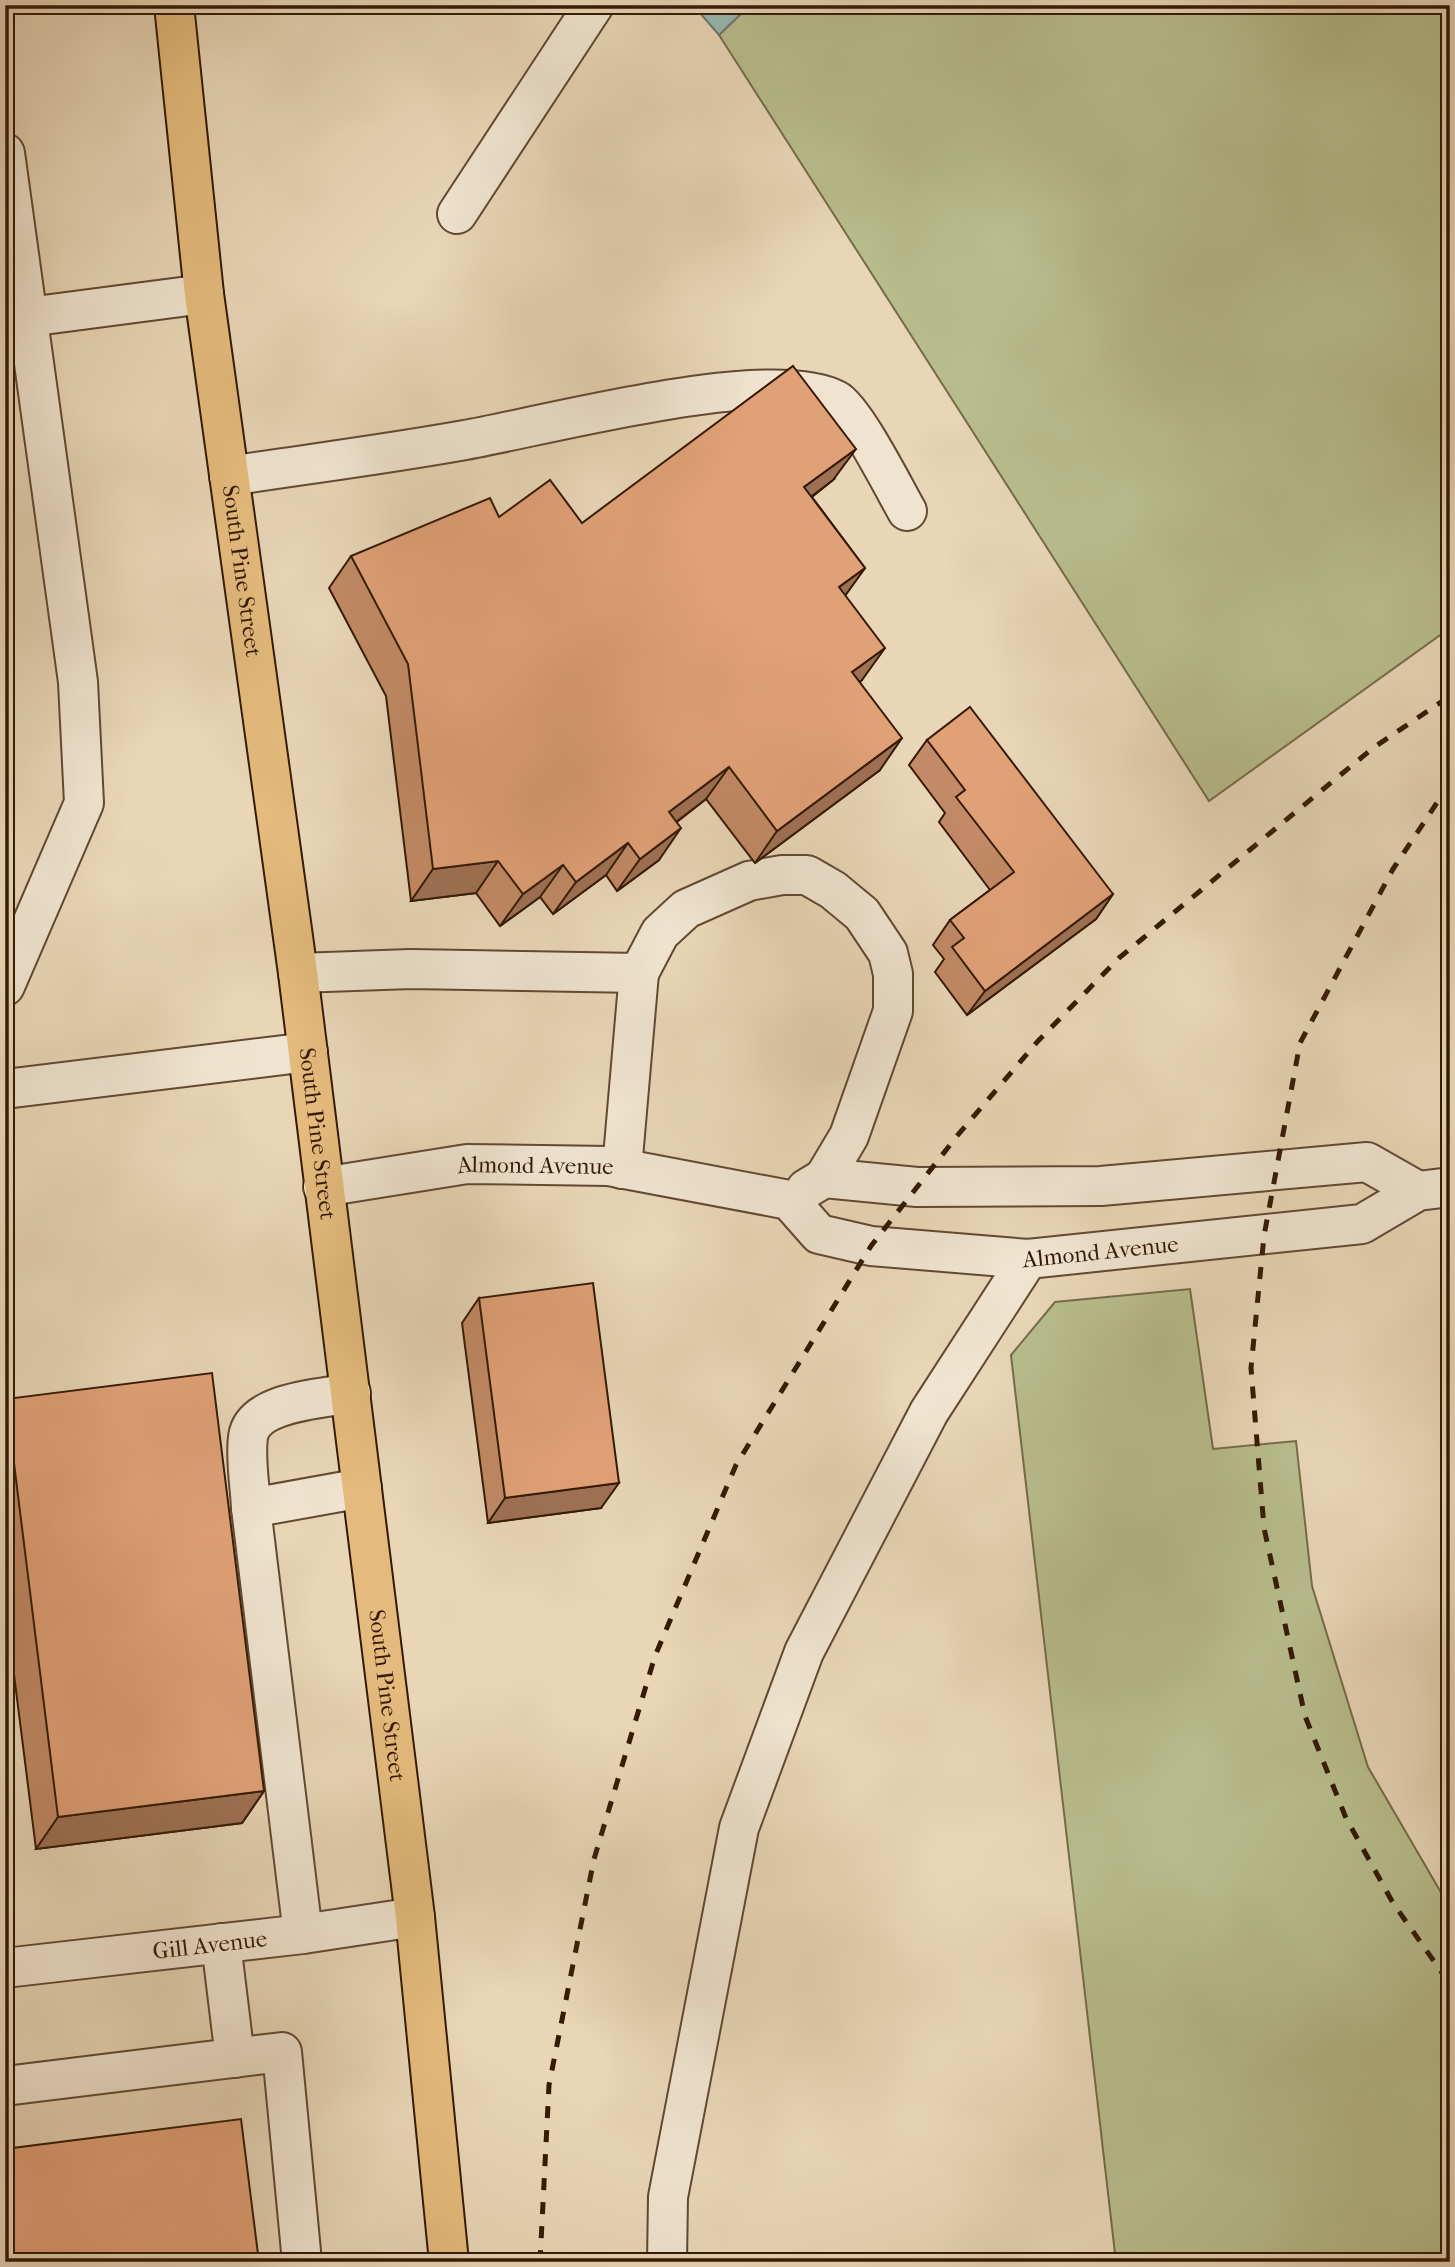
<svg xmlns="http://www.w3.org/2000/svg" width="1455" height="2267" viewBox="0 0 1455 2267" font-family="'IM FELL French Canon',serif">
<style>
.green{fill:#b8bd8d;stroke:#766c49;stroke-width:2}
.water{fill:#98b8b5;stroke:#70796f;stroke-width:2}
.lines{fill:none;stroke-linecap:round;stroke-linejoin:round}
.minor-casing{stroke:#614932;stroke-width:42}
.major-casing{stroke:#341a05;stroke-width:42}
.minor{stroke:#f0e4d0;stroke-width:38}
.major{stroke:#e4bb7c;stroke-width:38}
.rail{stroke:#341a05;stroke-width:5;stroke-dasharray:12 12;stroke-linecap:butt}
.wall{fill:#c28a66;stroke:#341a05;stroke-width:2}
.shaded-wall{fill:#9e7153;stroke:#341a05;stroke-width:2}
.building{fill:#e1a177;stroke:#341a05;stroke-width:2}
.labels{text-anchor:middle;stroke-width:5;stroke-linejoin:round;paint-order:stroke}
.street-label{font-size:23px;fill:#341a05;stroke:#f0e4d0}
</style>
<rect width="100%" height="100%" fill="#e8d6b7"/>
<filter id="stains"><feTurbulence type="fractalNoise" baseFrequency=".00286" numOctaves="4"/><feColorMatrix values="0 0 0 0 .2 0 0 0 0 .09 0 0 0 0 .02 0 0 0 .5 -.17"/></filter>
<radialGradient id="worn" r=".72"><stop offset=".6" stop-color="#630" stop-opacity="0"/><stop offset="1" stop-color="#630" stop-opacity=".3"/></radialGradient>
<!-- green -->
<g class="green">
<path d="M750,5H1450V628L1209,801L719,35Z"/>
<path d="M1190,1289L1213,1449L1296,1441L1312,1586L1368,1767L1450,1908V2262H1116L1011,1355L1055,1302Z"/>
</g>
<!-- water -->
<path class="water" d="M693,5H750L719,35Z"/>
<g class="lines">
<defs>
<g id="minor">
<path d="M5,153L78,682L84,803L5,986"/>
<path d="M457,214L594,5"/>
<path d="M28,317L204,294"/>
<path d="M229,476C308,464 387,454 465,440C545,426 770,365 836,400C854,409 895,490 907,511"/>
<path d="M298,973L411,969L639,973L660,933L686,909L749,881L782,875H807L833,890L862,914L888,953L893,974V1011L849,1136L824,1178"/>
<path d="M5,1089L308,1052"/>
<path d="M622,1169L639,973"/>
<path id="s1" d="M323,1187L467,1164L609,1166L789,1200L819,1234L871,1246L1028,1259L1362,1224L1418,1191L1450,1187"/>
<path d="M806,1189L824,1178L917,1187L1101,1186L1367,1162L1418,1191"/>
<path d="M251,1508L362,1488"/>
<path d="M303,1934L251,1508C250,1485 245,1459 248,1437C253,1401 322,1399 351,1393"/>
<path d="M221,1943L235,2058"/>
<path id="s2" d="M5,1968L303,1934L415,1917"/>
<path d="M5,2086L282,2052L302,2262"/>
<path d="M667,2262L668,2197L739,1828L804,1652L929,1412L1028,1259"/>
</g>
<g id="major">
<path id="s3" d="M174,5L204,294L298,973L415,1917L449,2262"/>
</g>
</defs>
<!-- minor casing -->
<use href="#minor" class="minor-casing"/>
<!-- major casing -->
<use href="#major" class="major-casing"/>
<!-- minor -->
<use href="#minor" class="minor"/>
<!-- major -->
<use href="#major" class="major"/>
<!-- rail -->
<g class="rail">
<path d="M1450,783L1393,869L1300,1043L1264,1236L1251,1368L1264,1528L1305,1716L1346,1818L1393,1903L1450,1984"/>
<path d="M540,2262L549,2085L594,1859L655,1656L736,1465L871,1246L957,1136L1038,1041L1119,958L1373,748L1450,696"/>
</g>
</g>
<!-- wall -->
<g class="wall">
<path d="M833,480L812,497L865,568L845,595L862,680L860,682L880,770L755,863L706,799L677,822L659,860L617,891L606,875L553,914L540,897L500,926L476,893L411,901L386,696L329,588L351,556L499,517L582,523Z"/>
<path d="M927,740L1113,894L1096,919L967,1015L935,972L944,959L933,945L950,920L990,890L939,822L945,813L909,765Z"/>
<path d="M479,1298L601,1508L488,1523L462,1323Z"/>
<path d="M6,1399L264,1791L242,1823L36,1849L5,1603V1400Z"/>
</g>
<!-- shaded-wall -->
<g class="shaded-wall">
<path d="M856,449L833,480L782,519L804,487Z"/>
<path d="M865,568L842,600L839,587Z"/>
<path d="M885,648L862,680L830,704L852,672Z"/>
<path d="M902,738L880,770L755,863L777,831Z"/>
<path d="M729,767L706,799L647,844L669,812Z"/>
<path d="M681,828L659,860L617,891L640,859Z"/>
<path d="M628,843L606,875L553,914L576,882Z"/>
<path d="M498,861L476,893L411,901L433,869Z"/>
<path d="M563,865L540,897L500,926L523,894Z"/>
<path d="M1113,894L1096,919L967,1015L985,991Z"/>
<path d="M619,1483L601,1508L488,1523L505,1498Z"/>
<path d="M264,1791L242,1823L36,1849L58,1817Z"/>
</g>
<!-- building -->
<g class="building">
<path d="M793,366L856,449L804,487L865,568L839,587L885,648L852,672L902,738L777,831L729,767L669,812L681,828L640,859L628,843L576,882L563,865L523,894L498,861L433,869L408,664L351,556L490,498L499,517L550,480L582,523Z"/>
<path d="M970,707L1113,894L985,991L952,947L964,938L950,920L1014,872L956,797L965,790L927,740Z"/>
<path d="M593,1283L619,1483L505,1498L479,1298Z"/>
<path d="M212,1373L264,1791L58,1817L6,1399Z"/>
<path d="M241,2119L259,2262H5V2149Z"/>
</g>
<g class="labels">
<!-- street labels -->
<g class="street-label">
<text dy="8" stroke="none"><textPath href="#s3" startOffset="570">South Pine Street</textPath></text>
<text dy="8" stroke="none"><textPath href="#s3" startOffset="1138">South Pine Street</textPath></text>
<text dy="8" stroke="none"><textPath href="#s1" startOffset="214">Almond Avenue</textPath></text>
<text dy="8" stroke="none"><textPath href="#s1" startOffset="800">Almond Avenue</textPath></text>
<text dy="8" stroke="none"><textPath href="#s3" startOffset="1704">South Pine Street</textPath></text>
<text dy="8" stroke="none"><textPath href="#s2" startOffset="206">Gill Avenue</textPath></text>
</g>
</g>
<!-- margin -->
<rect width="1455" height="2267" fill="none" stroke="#e8d6b7" stroke-width="28"/>
<rect x="7" y="7" width="1441" height="2253" fill="none" stroke="#341a05" stroke-width="3.5"/>
<rect x="14" y="14" width="1427" height="2239" fill="none" stroke="#341a05" stroke-width="2"/>
<rect width="100%" height="100%" filter="url(#stains)"/>
<rect width="100%" height="100%" fill="url(#worn)"/>
</svg>
